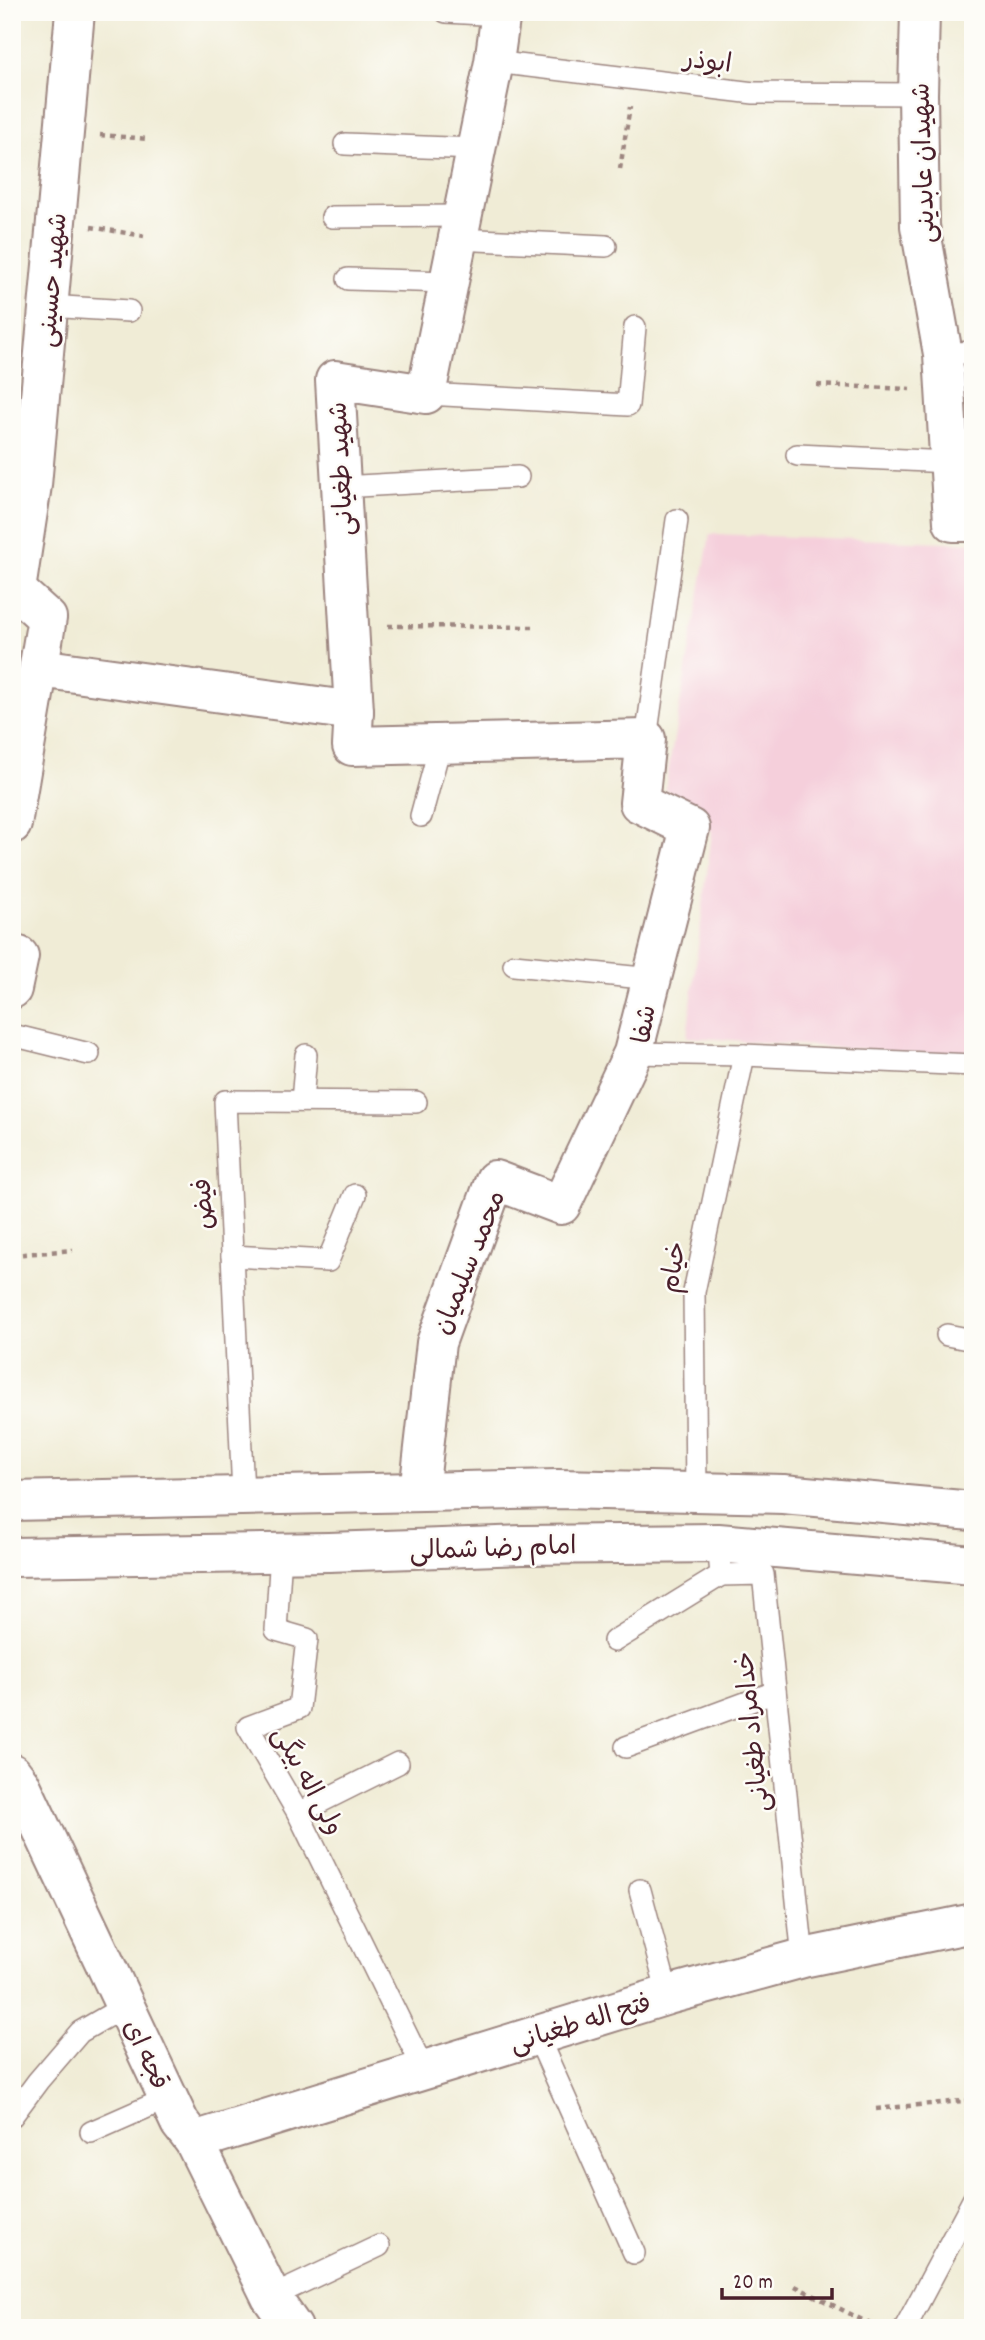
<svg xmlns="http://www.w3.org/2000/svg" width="985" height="2340" viewBox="0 0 985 2340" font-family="Dekko,'Playpen Sans Arabic',sans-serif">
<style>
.built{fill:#f5cfdb}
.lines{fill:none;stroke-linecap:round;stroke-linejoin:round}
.service-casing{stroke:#9d8680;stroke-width:24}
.minor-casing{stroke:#9d8680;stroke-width:42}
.tertiary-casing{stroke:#9d8680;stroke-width:42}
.path{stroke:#9d8680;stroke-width:4.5;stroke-dasharray:5 5;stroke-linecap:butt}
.service{stroke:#fff;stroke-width:21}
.minor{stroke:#fff;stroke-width:38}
.tertiary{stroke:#fff;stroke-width:38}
.labels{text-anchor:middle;stroke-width:5;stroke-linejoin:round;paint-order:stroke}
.street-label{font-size:26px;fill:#4a1f2b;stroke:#fdfcf7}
</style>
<rect width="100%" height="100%" fill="#fdfcf7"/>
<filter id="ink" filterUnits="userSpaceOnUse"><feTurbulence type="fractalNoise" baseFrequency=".0143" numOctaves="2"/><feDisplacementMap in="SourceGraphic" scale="14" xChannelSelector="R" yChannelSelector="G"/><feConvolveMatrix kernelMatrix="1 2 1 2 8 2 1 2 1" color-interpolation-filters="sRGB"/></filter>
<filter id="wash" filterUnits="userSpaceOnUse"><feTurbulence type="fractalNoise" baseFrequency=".00686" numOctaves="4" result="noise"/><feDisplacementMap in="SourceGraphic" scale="28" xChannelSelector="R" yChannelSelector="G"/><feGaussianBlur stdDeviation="1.57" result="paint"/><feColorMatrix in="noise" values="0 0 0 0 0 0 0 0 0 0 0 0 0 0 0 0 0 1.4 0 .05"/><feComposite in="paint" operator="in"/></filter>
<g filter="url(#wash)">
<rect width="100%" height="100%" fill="#f0ecd6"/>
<!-- built -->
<path class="built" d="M710,534L973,543V1057L687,1037L712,832L665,789Z"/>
</g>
<g filter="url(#ink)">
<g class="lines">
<defs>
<g id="service">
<path d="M446,12L501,15"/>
<path d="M494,62L754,93L918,94"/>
<path d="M345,144L476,149"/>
<path d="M332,217L462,216"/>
<path d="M457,239L606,246"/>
<path d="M348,279L449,282"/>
<path d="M48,306L129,311"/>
<path d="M943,354L973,352"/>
<path d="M426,394L628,405L635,327"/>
<path d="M797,455L949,462"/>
<path d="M341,487L518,477"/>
<path d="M646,739L677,520"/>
<path d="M421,816L441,742"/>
<path d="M514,965L652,979"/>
<path d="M12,1035L89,1054"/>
<path d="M633,1053L744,1055L973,1065"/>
<path d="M302,1101L306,1055"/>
<path d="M232,1256L328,1261L355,1195"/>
<path d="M947,1335L973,1340"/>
<path d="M696,1493L694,1292L744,1055"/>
<path d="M243,1494L225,1101L416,1102"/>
<path d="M718,1543L721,1575L763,1574L803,1958"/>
<path d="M281,1553L276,1630L307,1639L299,1708L248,1727L298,1813L424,2070"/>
<path d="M614,1641L721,1575"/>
<path d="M626,1747L775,1692"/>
<path d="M298,1813L398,1763"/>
<path d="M640,1890L668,1995"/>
<path d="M537,2035L634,2253"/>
<path d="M12,2116L38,2081L80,2032L125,2006"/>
<path d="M91,2132L168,2098"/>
<path d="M271,2297L379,2246"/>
<path d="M905,2328L973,2200"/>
</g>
<g id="minor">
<path d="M920,12L918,94L920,226L943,354L953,522H973"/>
<path d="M39,668L354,711"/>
<path d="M12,824L47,618L16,590L32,485L75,12"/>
<path d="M12,956H19L12,989"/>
<path d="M419,1492L436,1343L495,1180L561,1205L633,1053L690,828L639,803L646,739L352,746L354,711L335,380L426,394L494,62L501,12"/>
<path d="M12,1773L21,1785L180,2123L194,2141L271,2297L293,2328"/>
<path d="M194,2141L668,1995L803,1958L973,1923"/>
</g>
<g id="tertiary">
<path d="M12,1501L558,1489L783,1494L973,1511"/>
<path d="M12,1557L329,1552L523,1545L718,1543L973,1565"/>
</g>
</defs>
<!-- service casing -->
<use href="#service" class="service-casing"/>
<!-- minor casing -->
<use href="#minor" class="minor-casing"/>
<!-- tertiary casing -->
<use href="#tertiary" class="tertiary-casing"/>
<!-- path -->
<g class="path">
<path d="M100,135L149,139"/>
<path d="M620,169L630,107"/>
<path d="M91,227L144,236"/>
<path d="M817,385L910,389"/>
<path d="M388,626L537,627"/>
<path d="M12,1255L73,1250"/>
<path d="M876,2109L973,2100"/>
<path d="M795,2286L876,2327"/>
</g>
<!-- service -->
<use href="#service" class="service"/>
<!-- minor -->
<use href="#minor" class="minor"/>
<!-- tertiary -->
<use href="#tertiary" class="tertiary"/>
</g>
</g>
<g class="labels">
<!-- street labels -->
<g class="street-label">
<text transform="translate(708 60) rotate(7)" y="9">ابوذر</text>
<text transform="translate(922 163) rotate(-92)" y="9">شهیدان عابدینی</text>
<text transform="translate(51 280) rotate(-85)" y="9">شهید حسینی</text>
<text transform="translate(340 469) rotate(-93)" y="9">شهید طغیانی</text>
<text transform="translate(643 1024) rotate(-81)" y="9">شفا</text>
<text transform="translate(202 1204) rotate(-93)" y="9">فیض</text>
<text transform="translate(468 1262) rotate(-68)" y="9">محمد سلیمیان</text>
<text transform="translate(672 1267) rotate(-81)" y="9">خیام</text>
<text transform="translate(493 1547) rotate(-2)" y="9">امام رضا شمالی</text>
<text transform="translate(751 1732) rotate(-96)" y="9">خدامراد طغیانی</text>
<text transform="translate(309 1780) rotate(61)" y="9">ولی اله بیگی</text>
<text transform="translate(580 2022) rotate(-17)" y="9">فتح اله طغیانی</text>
<text transform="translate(147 2054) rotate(65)" y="9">قجه ای</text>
</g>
</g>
<!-- margin -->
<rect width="985" height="2340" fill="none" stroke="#fdfcf7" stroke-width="42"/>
<!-- scale -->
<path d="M722 2288v10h110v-10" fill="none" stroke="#4a1f2b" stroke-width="3.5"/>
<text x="733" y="2288" font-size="21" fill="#4a1f2b" stroke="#fdfcf7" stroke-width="5" paint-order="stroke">20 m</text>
</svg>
